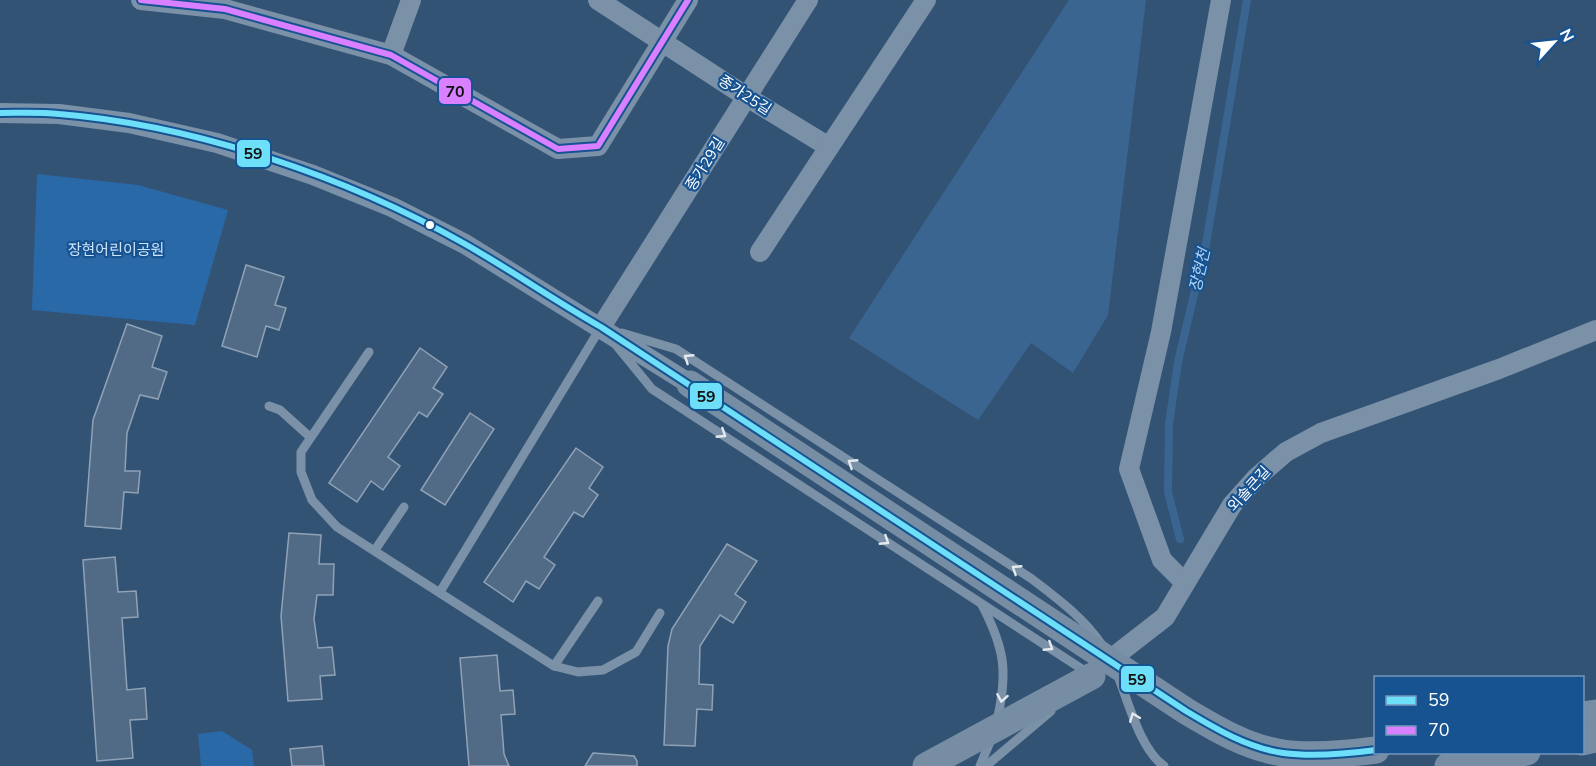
<svg xmlns="http://www.w3.org/2000/svg" width="1596" height="766" viewBox="0 0 1596 766" font-family="'Nunito Sans','Noto Sans KR',sans-serif">
<style>
.green{fill:#2a69a7}
.water{fill:#3b6591}
.lines{fill:none;stroke-linecap:round;stroke-linejoin:round}
.stream{stroke:#3b6591;stroke-width:8}
.building{fill:#516b86;stroke:#8fa2b6;stroke-width:1.5}
.service{stroke:#7a91a8;stroke-width:9}
.minor{stroke:#7a91a8;stroke-width:20}
.secondary{stroke:#768da4;stroke-width:27}
.bus-1-casing{stroke:#175291;stroke-width:10}
.bus-2-casing{stroke:#175291;stroke-width:10}
.bus-1{stroke:#6ddff8;stroke-width:6}
.bus-2{stroke:#d880ff;stroke-width:6}
.oneway{stroke:#e4e9ee}
.bus-dot{fill:#fff;stroke:#175291;stroke-width:2}
.labels{text-anchor:middle;stroke-width:4.5;stroke-linejoin:round;paint-order:stroke}
.street-label{font-size:15px;fill:#fff;stroke:#175291}
.park-label{font-size:15px;fill:#cbe3fb;stroke:#175291}
.water-label{font-size:16px;font-style:italic;fill:#b0d4f7;stroke:#175291}
.line-badge{stroke:#175291;stroke-width:2}
.pale-badge-label{font-size:16px;text-anchor:middle;font-weight:bold;fill:#111}
</style>
<rect width="100%" height="100%" fill="#335375"/>
<!-- green -->
<g class="green">
<path d="M37,174L138,185L228,210L195,325L32,310Z"/>
<path d="M222,731L252,750L254,766H201L198,734Z"/>
</g>
<!-- water -->
<path class="water" d="M1069,0H1146L1108,315L1073,373L1031,343L978,420L849,338Z"/>
<g class="lines">
<!-- stream -->
<path class="stream" d="M1180,539L1168,492L1169,424L1178,362L1206,244L1247,0"/>
</g>
<!-- building -->
<g class="building">
<path d="M246,265L284,277L275,305L286,308L279,330L266,326L257,357L222,346Z"/>
<path d="M127,324L162,336L152,367L167,372L158,399L140,395L127,433L125,471H140L138,493L124,492L121,529L85,526L93,420Z"/>
<path d="M420,348L447,367L433,388L443,394L427,417L419,412L388,457L400,466L383,490L371,481L357,502L329,483Z"/>
<path d="M470,413L494,429L445,505L421,490Z"/>
<path d="M576,448L603,467L589,488L598,495L583,517L574,512L544,557L555,565L539,589L526,581L513,602L484,582Z"/>
<path d="M289,533L321,535L319,564H334L333,595H317L314,619L318,648L332,647L335,675L320,676L322,699L288,701L281,616Z"/>
<path d="M727,544L757,561L735,594L746,602L733,623L720,615L700,646L699,684L713,685L712,710L697,709L695,746L664,745L668,646L672,629Z"/>
<path d="M115,557L118,592L136,591L138,617L122,618L127,690L145,688L147,719L130,720L133,758L97,761L83,560Z"/>
<path d="M497,655L500,691L513,690L515,714L501,715L504,754L509,766H469L460,658Z"/>
<path d="M322,746L324,766H292L290,749Z"/>
<path d="M593,753L634,756L637,761V766H585Z"/>
</g>
<g class="lines">
<!-- service -->
<g class="service">
<path d="M622,333L676,349L1032,579C1058,599 1084,618 1102,645"/>
<path d="M616,345L652,389L1088,673"/>
<path d="M369,352L301,452V472L312,500L337,527L554,666L598,601"/>
<path d="M269,406L280,410L310,437"/>
<path d="M375,550L404,507"/>
<path d="M440,592L601,327"/>
<path d="M982,605C1005,649 1008,672 997,721"/>
<path d="M554,666L578,672L603,670L636,652L660,613"/>
<path d="M1117,673C1128,701 1140,749 1164,766"/>
<path d="M980,766L992,737"/>
<path d="M986,766L1051,711"/>
</g>
<!-- minor -->
<g class="minor">
<path d="M141,0L225,9L391,55L558,149L598,146L688,0"/>
<path d="M598,0L747,97L829,147"/>
<path d="M391,55L411,0"/>
<path d="M0,113L59,114L129,123L217,143L313,175L392,207L465,244L690,384"/>
<path d="M760,252L926,0"/>
<path d="M601,327L808,0"/>
<path d="M1184,582L1162,560L1129,469L1161,332L1221,0"/>
<path d="M1111,659L1165,617L1232,505L1257,477L1286,452L1321,433L1499,369L1596,330"/>
</g>
<!-- secondary -->
<g class="secondary">
<path d="M690,384L1186,711C1216,729 1248,748 1283,753C1313,757 1346,754 1376,750"/>
<path d="M1582,715L1596,713"/>
<path d="M1582,742L1596,739"/>
<path d="M926,766L1092,676"/>
<path d="M1448,766L1527,752"/>
</g>
<defs>
<path id="bus-1" d="M0,113C20,113 40,112 59,114C195,125 347,177 465,244C511,270 555,301 601,327L1186,711C1216,729 1248,748 1283,753C1313,757 1346,754 1376,750"/>
<path id="bus-2" d="M141,0L225,9L391,55L558,149L598,146L688,0"/>
</defs>
<!-- bus-1 casing -->
<use href="#bus-1" class="bus-1-casing"/>
<!-- bus-2 casing -->
<use href="#bus-2" class="bus-2-casing"/>
<!-- bus-1 -->
<use href="#bus-1" class="bus-1"/>
<!-- bus-2 -->
<use href="#bus-2" class="bus-2"/>
</g>
<!-- one-way arrows -->
<defs><path id="oneway-chevron" d="M-2-3.5L2.5 0L-2 3.5" fill="none" stroke-width="1.6" stroke-linecap="round" stroke-linejoin="round" transform="scale(1.5)"/></defs>
<g class="oneway">
<use href="#oneway-chevron" transform="translate(688 358) rotate(-147)"/>
<use href="#oneway-chevron" transform="translate(722 434) rotate(33)"/>
<use href="#oneway-chevron" transform="translate(852 463) rotate(-147)"/>
<use href="#oneway-chevron" transform="translate(885 541) rotate(33)"/>
<use href="#oneway-chevron" transform="translate(1016 569) rotate(-147)"/>
<use href="#oneway-chevron" transform="translate(1049 647) rotate(33)"/>
<use href="#oneway-chevron" transform="translate(1002 698) rotate(100)"/>
<use href="#oneway-chevron" transform="translate(1134 717) rotate(-111)"/>
</g>
<!-- markers -->
<circle class="bus-dot" cx="430" cy="225" r="5"/>
<g class="labels">
<!-- street labels -->
<g class="street-label">
<text transform="translate(745 95) rotate(33)" y="5">종가25길</text>
<text transform="translate(705 164) rotate(-58)" y="5">종가29길</text>
<text transform="translate(1249 489) rotate(-48)" y="5">외솔큰길</text>
</g>
<!-- park labels -->
<g class="park-label">
<text x="116" y="255">장현어린이공원</text>
</g>
<!-- water labels -->
<g class="water-label">
<text transform="translate(1199 270) rotate(-77)" y="6">장현천</text>
</g>
</g>
<g class="line-badge">
<rect x="438" y="77" width="34" height="28" rx="6" fill="#d880ff"/>
<rect x="236" y="139" width="35" height="29" rx="6" fill="#6ddff8"/>
<rect x="689" y="382" width="34" height="28" rx="6" fill="#6ddff8"/>
<rect x="1120" y="665" width="35" height="28" rx="6" fill="#6ddff8"/>
</g>
<g class="pale-badge-label">
<text x="455" y="97">70</text>
<text x="253" y="159">59</text>
<text x="706" y="402">59</text>
<text x="1137" y="685">59</text>
</g>
<!-- legend -->
<rect x="1374" y="676" width="210" height="78" fill="#175291" stroke="#7497bd" stroke-width="1.5"/>
<rect x="1386" y="696" width="30" height="9" fill="#6ddff8" stroke="#7497bd" stroke-width="1.5"/>
<text x="1428" y="706" font-size="18" fill="#ffffff">59</text>
<rect x="1386" y="726" width="30" height="9" fill="#d880ff" stroke="#7497bd" stroke-width="1.5"/>
<text x="1428" y="736" font-size="18" fill="#ffffff">70</text>
<!-- north arrow -->
<g transform="translate(1554 42) rotate(63)" stroke="#175291" stroke-width="4.5" paint-order="stroke">
<path d="M0-4.5L10 22L0 15L-10 22Z" fill="#ffffff"/>
<text y="-9" font-size="16" font-weight="bold" text-anchor="middle" fill="#ffffff">N</text>
</g>
</svg>
